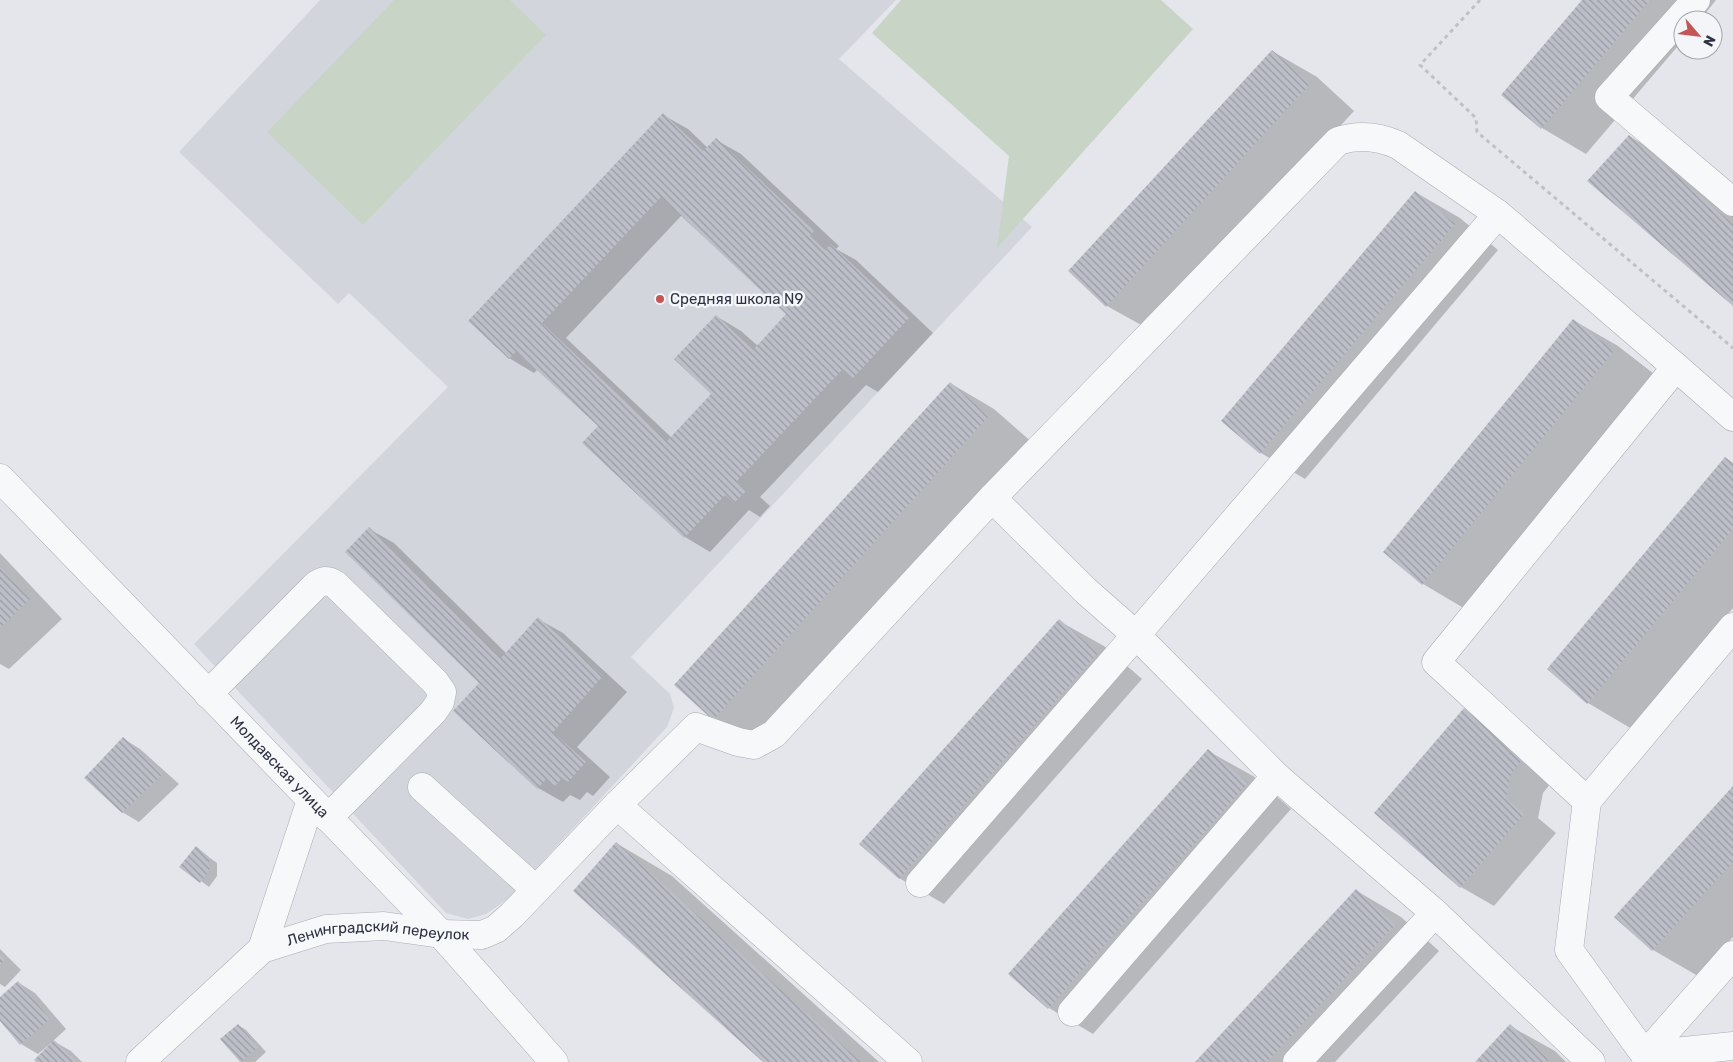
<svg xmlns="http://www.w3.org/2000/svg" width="1733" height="1062" viewBox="0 0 1733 1062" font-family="Rubik,sans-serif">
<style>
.built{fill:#d3d5dd}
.park{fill:#c8d4c6}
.shadow{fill:#0003;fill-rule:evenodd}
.building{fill:url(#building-back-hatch);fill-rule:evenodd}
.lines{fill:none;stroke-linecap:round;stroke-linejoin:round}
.minor-casing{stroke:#aaacb5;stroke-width:29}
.path{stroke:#bec1c6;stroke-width:3;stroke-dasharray:4 4;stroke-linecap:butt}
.minor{stroke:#f7f8fa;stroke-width:28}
.poi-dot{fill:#c45656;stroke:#f4f5f8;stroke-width:2}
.labels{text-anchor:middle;stroke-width:5;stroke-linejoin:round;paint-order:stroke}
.poi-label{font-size:15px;fill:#2d3242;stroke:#f4f5f8;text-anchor:start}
.street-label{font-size:15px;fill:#2d3242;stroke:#f4f5f8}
</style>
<defs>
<pattern id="building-back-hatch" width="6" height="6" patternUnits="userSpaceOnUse" patternTransform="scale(1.25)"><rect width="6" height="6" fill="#bcbfc8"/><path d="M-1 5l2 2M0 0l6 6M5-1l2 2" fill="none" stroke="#999ca4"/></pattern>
</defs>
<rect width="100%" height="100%" fill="#e5e6eb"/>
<!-- built -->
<path class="built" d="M320,0H896L839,59L1032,227L631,657L670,694L674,708L667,727L508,899L486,914L468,919L446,913L194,644L448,387L349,293L338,304L179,152Z"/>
<!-- park -->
<g class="park">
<path d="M394,0H510L546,35L363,225L267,132Z"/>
<path d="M901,0H1161L1193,29L997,248L1009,156L872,33Z"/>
</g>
<!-- shadow -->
<g class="shadow">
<path d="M1583,0H1716L1700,20H1683V40L1586,154L1542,128L1503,95Z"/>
<path d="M1272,51L1317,77L1354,111L1152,331L1107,306Z"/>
<path d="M663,115L688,129L708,148L716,140L741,154L839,246L836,249L856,260L933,333L878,392L866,385L760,497L770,506L760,517L749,510L710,552L685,537L599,426L538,369L534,373L509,358ZM682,215L788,314L758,346L741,331L716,316L712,394L672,438L566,338Z"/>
<path d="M1629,136L1674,162L1733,213V304Z"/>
<path d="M1415,192L1460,218L1498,250L1305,479L1261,453L1223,420Z"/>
<path d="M1573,320L1618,346L1658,377L1467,610L1423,584L1384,552Z"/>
<path d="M950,383L994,409L1033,443L758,745L714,719Z"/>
<path d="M1725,458L1733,463V608L1632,729L1588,703Z"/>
<path d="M369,529L394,543L507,654L538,619L563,633L627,692L577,747L610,777L593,796L587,792L580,800L570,795L563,802L538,788L480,683Z"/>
<path d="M0,553L62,619L9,669L0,664Z"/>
<path d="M1059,621L1104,646L1142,679L944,904L899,878Z"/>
<path d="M1464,710L1497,728L1555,778L1543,793L1538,818L1556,833L1494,906L1461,887L1375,813Z"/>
<path d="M124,739L140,749L179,784L139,822L122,812Z"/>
<path d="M1208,751L1253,776L1291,809L1093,1034L1049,1008Z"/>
<path d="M1733,788V937L1698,976L1653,950L1616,917Z"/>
<path d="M616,843L672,876L879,1062H764Z"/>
<path d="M196,848L217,863V876L209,887L181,866Z"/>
<path d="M1357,891L1401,917L1439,951L1335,1062H1197Z"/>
<path d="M0,949L21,970L5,987L0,984Z"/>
<path d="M19,983L35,993L66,1029L53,1041L71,1051L82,1062H38L52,1044L51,1043L38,1054L21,1044L0,1019V999Z"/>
<path d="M238,1025L246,1030L266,1052L255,1062H241L222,1039Z"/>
<path d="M1510,1026L1555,1051L1566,1062H1476Z"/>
</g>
<!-- building -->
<g class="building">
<path d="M1582,0H1650L1541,129L1501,95Z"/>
<path d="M1272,50L1310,84L1106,307L1068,271Z"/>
<path d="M663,113L703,151L716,138L814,231L810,236L825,250L831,244L909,318L853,378L843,369L736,482L746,491L734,503L725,495L684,538L582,443L598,426L516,351L509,359L468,321ZM661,197L786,314L753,350L716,315L674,359L711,394L667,441L542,323Z"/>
<path d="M1629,135L1733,224V306L1587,181Z"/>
<path d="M1415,191L1455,224L1260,454L1221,421Z"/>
<path d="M1573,319L1614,351L1422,585L1383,552Z"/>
<path d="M950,382L989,416L713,720L674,685Z"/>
<path d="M1725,457L1733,463V529L1587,704L1547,669Z"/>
<path d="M369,527L501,658L538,617L603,676L553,732L586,762L568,782L562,778L554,787L546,779L537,789L453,711L479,683L345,552Z"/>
<path d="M0,567L30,599L0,628Z"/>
<path d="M1059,619L1098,653L899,879L859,844Z"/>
<path d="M1464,708L1523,759L1511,774L1506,798L1524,814L1460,888L1374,813Z"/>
<path d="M123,737L163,774L122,813L84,778Z"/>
<path d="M1208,749L1248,783L1048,1009L1008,974Z"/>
<path d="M1733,786V862L1652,951L1614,917Z"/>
<path d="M616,842L861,1062H763L573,891Z"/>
<path d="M196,846L209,857V871L200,883L179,867Z"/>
<path d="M1356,889L1395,925L1267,1062H1195Z"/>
<path d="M0,954L5,959L0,965Z"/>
<path d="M18,981L50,1019L20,1045L0,1021V997Z"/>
<path d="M238,1024L258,1047L241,1062H240L220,1039Z"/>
<path d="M1510,1024L1549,1059L1546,1062H1475Z"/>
<path d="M54,1040L77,1062H36L34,1060Z"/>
</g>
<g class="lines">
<defs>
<g id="minor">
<path d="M1696,0L1609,97L1733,202"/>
<path d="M1676,367L1733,417"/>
<path id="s1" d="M0,478L441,934L554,1062"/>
<path d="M992,498L1086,591L1136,635L1276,776L1435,913L1591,1062"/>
<path d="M208,694L315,586C323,580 327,579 336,585L435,682L442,692L440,702L433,712L328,818"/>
<path d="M422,787L536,890"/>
<path d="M1587,801L1733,627"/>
<path d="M617,805L908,1062"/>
<path d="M920,883L1136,635L1498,214"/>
<path d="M262,949L311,800"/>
<path d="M1072,1012L1276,776"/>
<path d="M1645,1055L1733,955"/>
<path id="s2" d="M140,1062L262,949L326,929L384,926L441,934L482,935L496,929L512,915L617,805L696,727L738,742L754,745L774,734L992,498L1338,141C1359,134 1378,136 1398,145L1498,214L1676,367L1436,662L1587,801L1569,950L1645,1055L1733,1046"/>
<path d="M1297,1062L1435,913"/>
</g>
</defs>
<!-- minor casing -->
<use href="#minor" class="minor-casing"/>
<!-- path -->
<path class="path" d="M1480,0L1420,65L1476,118L1477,132L1733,348"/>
<!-- minor -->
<use href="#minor" class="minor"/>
</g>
<!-- markers -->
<circle class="poi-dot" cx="660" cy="299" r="5"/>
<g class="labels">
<!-- poi labels -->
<g class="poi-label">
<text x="670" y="304">Средняя школа N9</text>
</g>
<!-- street labels -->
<g class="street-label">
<text dy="5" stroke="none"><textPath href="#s1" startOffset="402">Молдавская улица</textPath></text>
<text dy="5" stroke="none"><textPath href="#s2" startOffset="285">Ленинградский переулок</textPath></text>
</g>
</g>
<!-- north arrow -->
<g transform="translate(1698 35) rotate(118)"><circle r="24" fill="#f4f5f8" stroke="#a4a7af"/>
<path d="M0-4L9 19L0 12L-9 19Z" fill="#c45656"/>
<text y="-8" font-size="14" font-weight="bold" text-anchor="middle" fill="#2d3242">N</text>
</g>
</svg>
